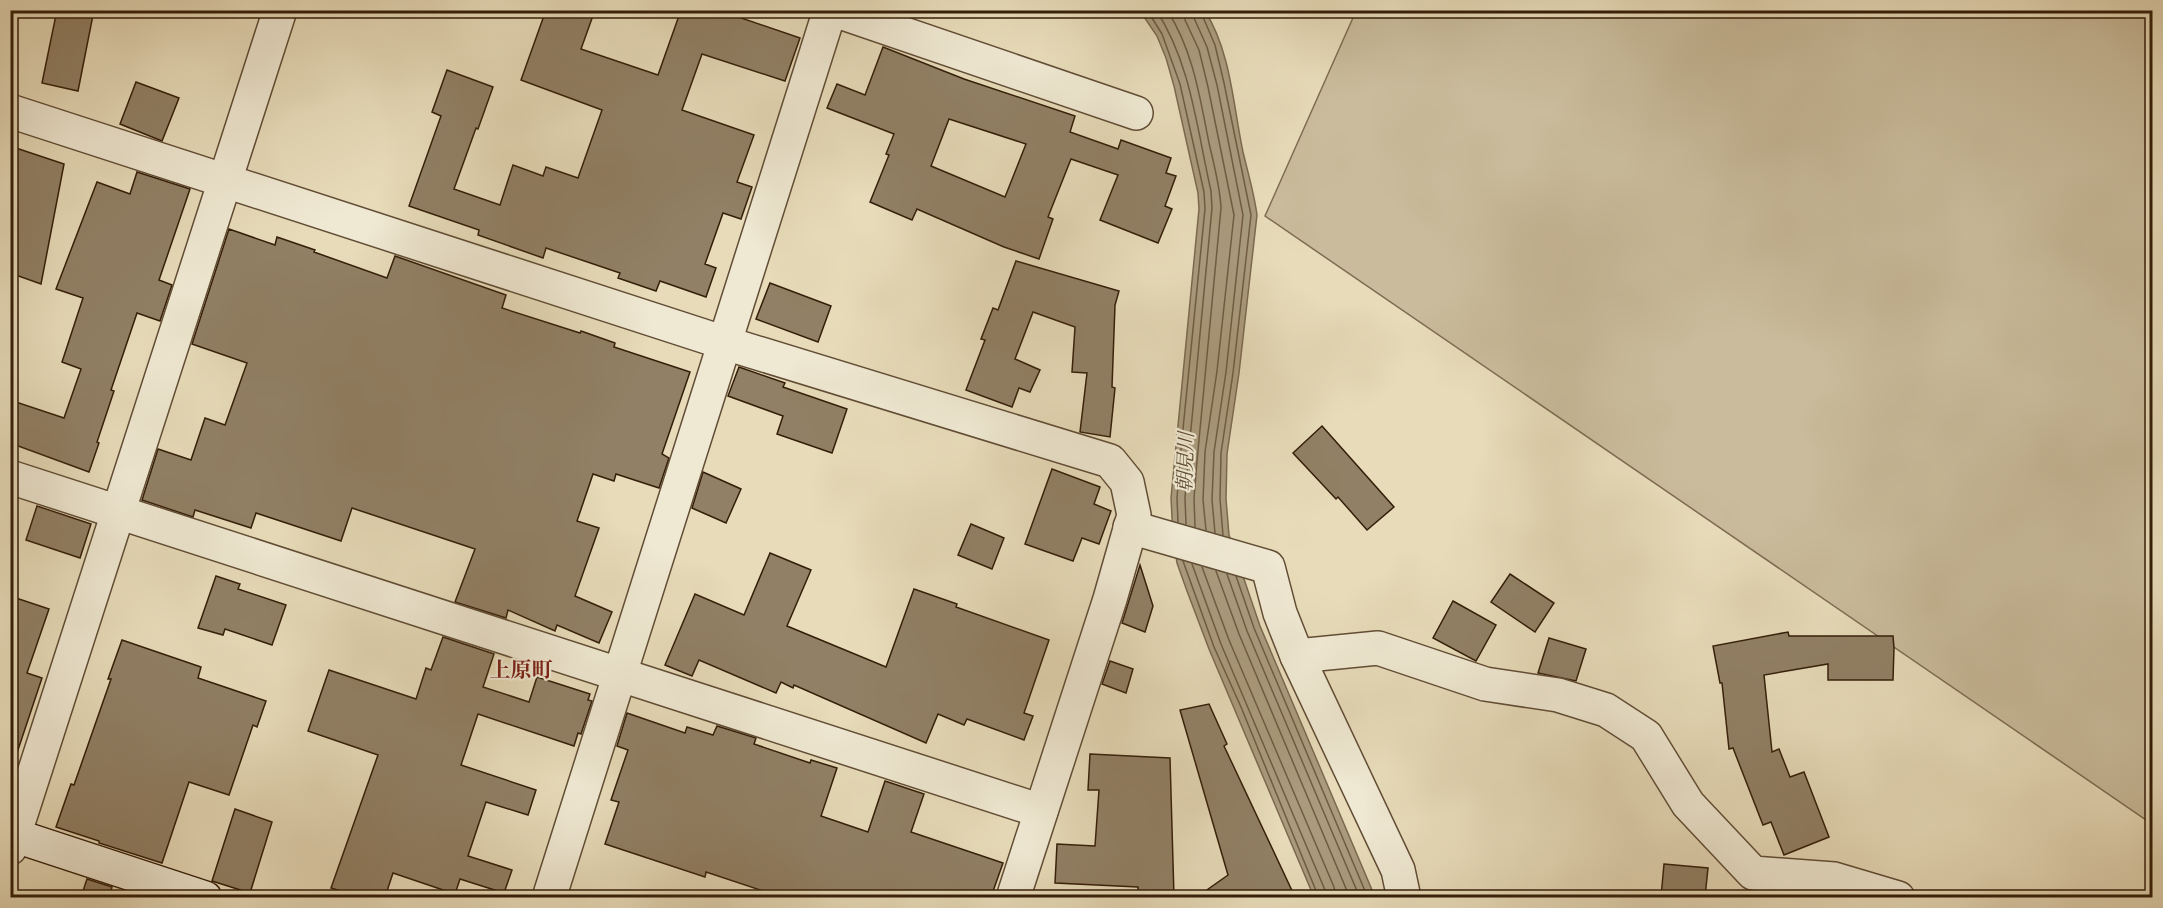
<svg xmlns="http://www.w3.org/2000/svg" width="2163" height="908" viewBox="0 0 2163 908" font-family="'Gentium Book Plus','Noto Serif JP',serif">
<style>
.green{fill:#c9bb9b;stroke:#7e6c52;stroke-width:1.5}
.water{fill:#aa9b7d;stroke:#7b694f;stroke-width:1.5}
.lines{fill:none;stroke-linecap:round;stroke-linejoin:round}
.shore{stroke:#6f5c43;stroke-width:1.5}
.building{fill:#918065;stroke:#341e09;stroke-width:1.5;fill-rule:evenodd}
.street-casing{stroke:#614d35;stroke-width:36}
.secondary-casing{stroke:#341e09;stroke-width:36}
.street{stroke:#efe8d2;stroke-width:33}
.secondary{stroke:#efe8d2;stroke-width:33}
.labels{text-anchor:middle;stroke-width:4.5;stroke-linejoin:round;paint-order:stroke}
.water-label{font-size:20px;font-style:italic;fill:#5d4a32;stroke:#efe8d2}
.quarter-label{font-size:21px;font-weight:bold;fill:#7a1f14;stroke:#efe8d2}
</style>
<rect width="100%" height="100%" fill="#e7dbb9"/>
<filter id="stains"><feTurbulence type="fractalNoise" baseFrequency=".00333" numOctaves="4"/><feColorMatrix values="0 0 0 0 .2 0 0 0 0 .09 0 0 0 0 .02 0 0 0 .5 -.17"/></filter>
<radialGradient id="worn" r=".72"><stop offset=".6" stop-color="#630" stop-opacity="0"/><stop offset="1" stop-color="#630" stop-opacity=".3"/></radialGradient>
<!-- green -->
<path class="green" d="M1356,11H2152V824L1265,216Z"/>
<!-- water -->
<path class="water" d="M1140,11H1205C1231,52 1233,105 1243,152C1248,173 1254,193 1257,215L1239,373L1227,454L1226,499L1229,535L1260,626L1375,897H1314L1209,649L1187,591L1177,563L1173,536L1171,498L1199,209L1198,193L1174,86L1166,58L1157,36Z"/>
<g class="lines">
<!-- shore -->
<g class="shore">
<path d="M1147,10L1162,34L1180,84L1204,192L1205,209L1180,459L1177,498L1178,522"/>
<path d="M1156,10C1191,63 1197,130 1211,191L1212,208L1188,460L1185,498L1186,524"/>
<path d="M1167,10C1193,50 1200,98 1209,143C1214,165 1220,186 1221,208L1197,461L1194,498L1195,527"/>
<path d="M1184,10L1185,20L1199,50L1208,87L1234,215L1217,371L1205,452L1203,500L1206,530"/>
<path d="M1193,10L1194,18L1207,47L1217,85L1243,215L1226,372L1214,452L1212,500L1215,533"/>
<path d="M1200,10L1215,45L1224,83L1251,215L1233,373L1221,453L1220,499L1223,535"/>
<path d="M1183,561L1214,647L1241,707L1319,898"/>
<path d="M1192,564L1221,644L1325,890L1327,898"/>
<path d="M1202,567L1229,640L1334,887L1336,898"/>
<path d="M1216,571L1239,634L1350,898"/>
<path d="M1227,574L1247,631L1360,898"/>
<path d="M1236,576L1254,628L1368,898"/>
</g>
</g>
<!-- building -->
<g class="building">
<path d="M57,10H94L78,91L42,83Z"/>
<path d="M546,10H595L581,49L658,75L681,10H718L800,38L785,81L702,54L682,110L754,135L737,182L752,187L741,219L723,213L705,264L716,268L706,297L660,281L656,291L618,278L620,273L546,248L543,258L478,235L479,230L409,206L441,116L432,112L447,70L493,87L478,129L476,128L454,189L500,205L513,165L543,176L546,167L578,178L602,110L521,80Z"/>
<path d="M883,47L964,79L1075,116L1070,132L1118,149L1121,140L1171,158L1166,173L1176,176L1165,206L1172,209L1158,243L1100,220L1118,175L1071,159L1048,217L1053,219L1039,259L1004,247L917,209L912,220L870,202L889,155L886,154L894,134L827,108L837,84L865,95ZM949,119L1026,144L1005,197L931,166Z"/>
<path d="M136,82L179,98L162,141L120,124Z"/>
<path d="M10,146L64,164L41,284L10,273Z"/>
<path d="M137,172L190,189L159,280L172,285L160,321L137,313L111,390L114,391L97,442L99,443L89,472L10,443V400L64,418L81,369L62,362L83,298L56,289L97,182L130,194Z"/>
<path d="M229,229L275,245L277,237L315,250L314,252L387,278L395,256L506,295L502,308L580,333L581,331L615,343L614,347L690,372L662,454L669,458L659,488L616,474L614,481L593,474L577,521L599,528L575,596L612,612L599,643L557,625L555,631L508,610L506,618L455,602L475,549L352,508L341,541L256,513L251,528L195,510L193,517L142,500L158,449L191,460L205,418L225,425L247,363L192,344Z"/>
<path d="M1016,261L1119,291L1115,305L1112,387L1115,388L1110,437L1080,432L1087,373L1072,372L1075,327L1033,312L1015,359L1040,370L1030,392L1019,388L1012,407L966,390L985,340L981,339L993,308L998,310Z"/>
<path d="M770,283L831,306L818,342L756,319Z"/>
<path d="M739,367L785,383L783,387L847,409L832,453L777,434L783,416L728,396Z"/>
<path d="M1322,426L1394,507L1367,530L1338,497L1336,499L1293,453Z"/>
<path d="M1052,469L1100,487L1094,504L1111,511L1099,544L1082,538L1073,561L1025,544Z"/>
<path d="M703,472L741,489L726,523L692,508Z"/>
<path d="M37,506L91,524L80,558L26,540Z"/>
<path d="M971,524L1004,538L992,569L958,555Z"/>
<path d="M770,553L811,570L787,626L886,667L914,589L957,604L956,607L1049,640L1024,713L1033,716L1024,740L967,719L964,725L938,714L926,743L794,685L793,688L781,682L776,693L699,660L692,676L665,665L695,594L744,615Z"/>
<path d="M1140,565L1153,606L1145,632L1122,623Z"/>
<path d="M1510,574L1554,603L1535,632L1491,602Z"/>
<path d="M216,576L240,584L238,589L286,605L272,645L225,629L223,635L198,628Z"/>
<path d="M10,596L49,609L27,673L42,678L15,759L10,758Z"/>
<path d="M1453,601L1496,625L1476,661L1433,638Z"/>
<path d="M1788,632L1789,636H1893L1894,648L1893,680H1828V664L1764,675L1772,752L1779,749L1790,777L1804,772L1829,837L1784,855L1771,822L1763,825L1733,748L1729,749L1722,683H1720L1713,646Z"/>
<path d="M443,637L494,654L483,687L529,702L537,677L590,694L588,700L592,701L581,734L578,733L574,746L478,714L461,765L536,790L528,815L486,802L468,856L512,870L504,893L460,879L455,894L393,873L385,897H360L331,888L378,755L308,731L329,670L416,699L426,668L431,670Z"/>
<path d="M1549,638L1586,649L1576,681L1538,673Z"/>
<path d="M122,640L201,667L198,678L266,701L257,727L253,725L229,795L189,782L162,863L99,843V841L56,827L71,784L74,785L111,679H108Z"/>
<path d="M1110,661L1133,669L1126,693L1102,684Z"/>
<path d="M1209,704L1227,744L1224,746L1295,897H1197L1228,875L1180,710Z"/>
<path d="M627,713L685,733L687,727L713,735L717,726L756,738L754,744L810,763L811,760L837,768L821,816L868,832L885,781L924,794L911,832L1003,863L991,897H781L706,872L705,877L605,844L619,802L611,800L628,750L617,746Z"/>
<path d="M1090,754L1170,758L1174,897H1138V887L1055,883L1057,844L1095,846L1099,790H1088Z"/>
<path d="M235,809L272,822L250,893L212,881Z"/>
<path d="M1664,864L1708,868L1705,897H1661Z"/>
<path d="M87,879L112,887L109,897H81Z"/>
</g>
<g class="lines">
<defs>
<g id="street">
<path d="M834,10L1136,113"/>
<path d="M10,111L725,343L1110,461L1127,482L1134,515L1110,599L1013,898"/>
<path d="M10,477L1041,811"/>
<path d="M1130,527L1268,567L1280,613L1297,656L1398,870L1404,898"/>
<path d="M1297,656L1378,648L1485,684L1558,695L1606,710L1646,736L1688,804L1753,873L1834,879L1898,898"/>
<path d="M10,848L280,10"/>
<path d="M549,898L830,10"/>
</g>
<path id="secondary" d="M10,834L205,898"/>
</defs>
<!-- street casing -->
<use href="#street" class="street-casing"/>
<!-- secondary casing -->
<use href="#secondary" class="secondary-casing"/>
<!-- street -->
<use href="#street" class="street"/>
<!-- secondary -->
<use href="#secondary" class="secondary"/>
</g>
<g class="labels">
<!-- water labels -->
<g class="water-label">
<text transform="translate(1185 462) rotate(-88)" y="7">朝見川</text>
</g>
<!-- quarter labels -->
<g class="quarter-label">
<text x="521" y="677">上原町</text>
</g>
</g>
<!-- margin -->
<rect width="2163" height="908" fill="none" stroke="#e7dbb9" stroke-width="36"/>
<rect x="12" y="12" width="2139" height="884" fill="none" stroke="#341e09" stroke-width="3"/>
<rect x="18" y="18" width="2127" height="872" fill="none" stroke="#341e09" stroke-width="1.5"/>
<rect width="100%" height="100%" filter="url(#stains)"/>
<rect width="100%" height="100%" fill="url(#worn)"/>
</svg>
